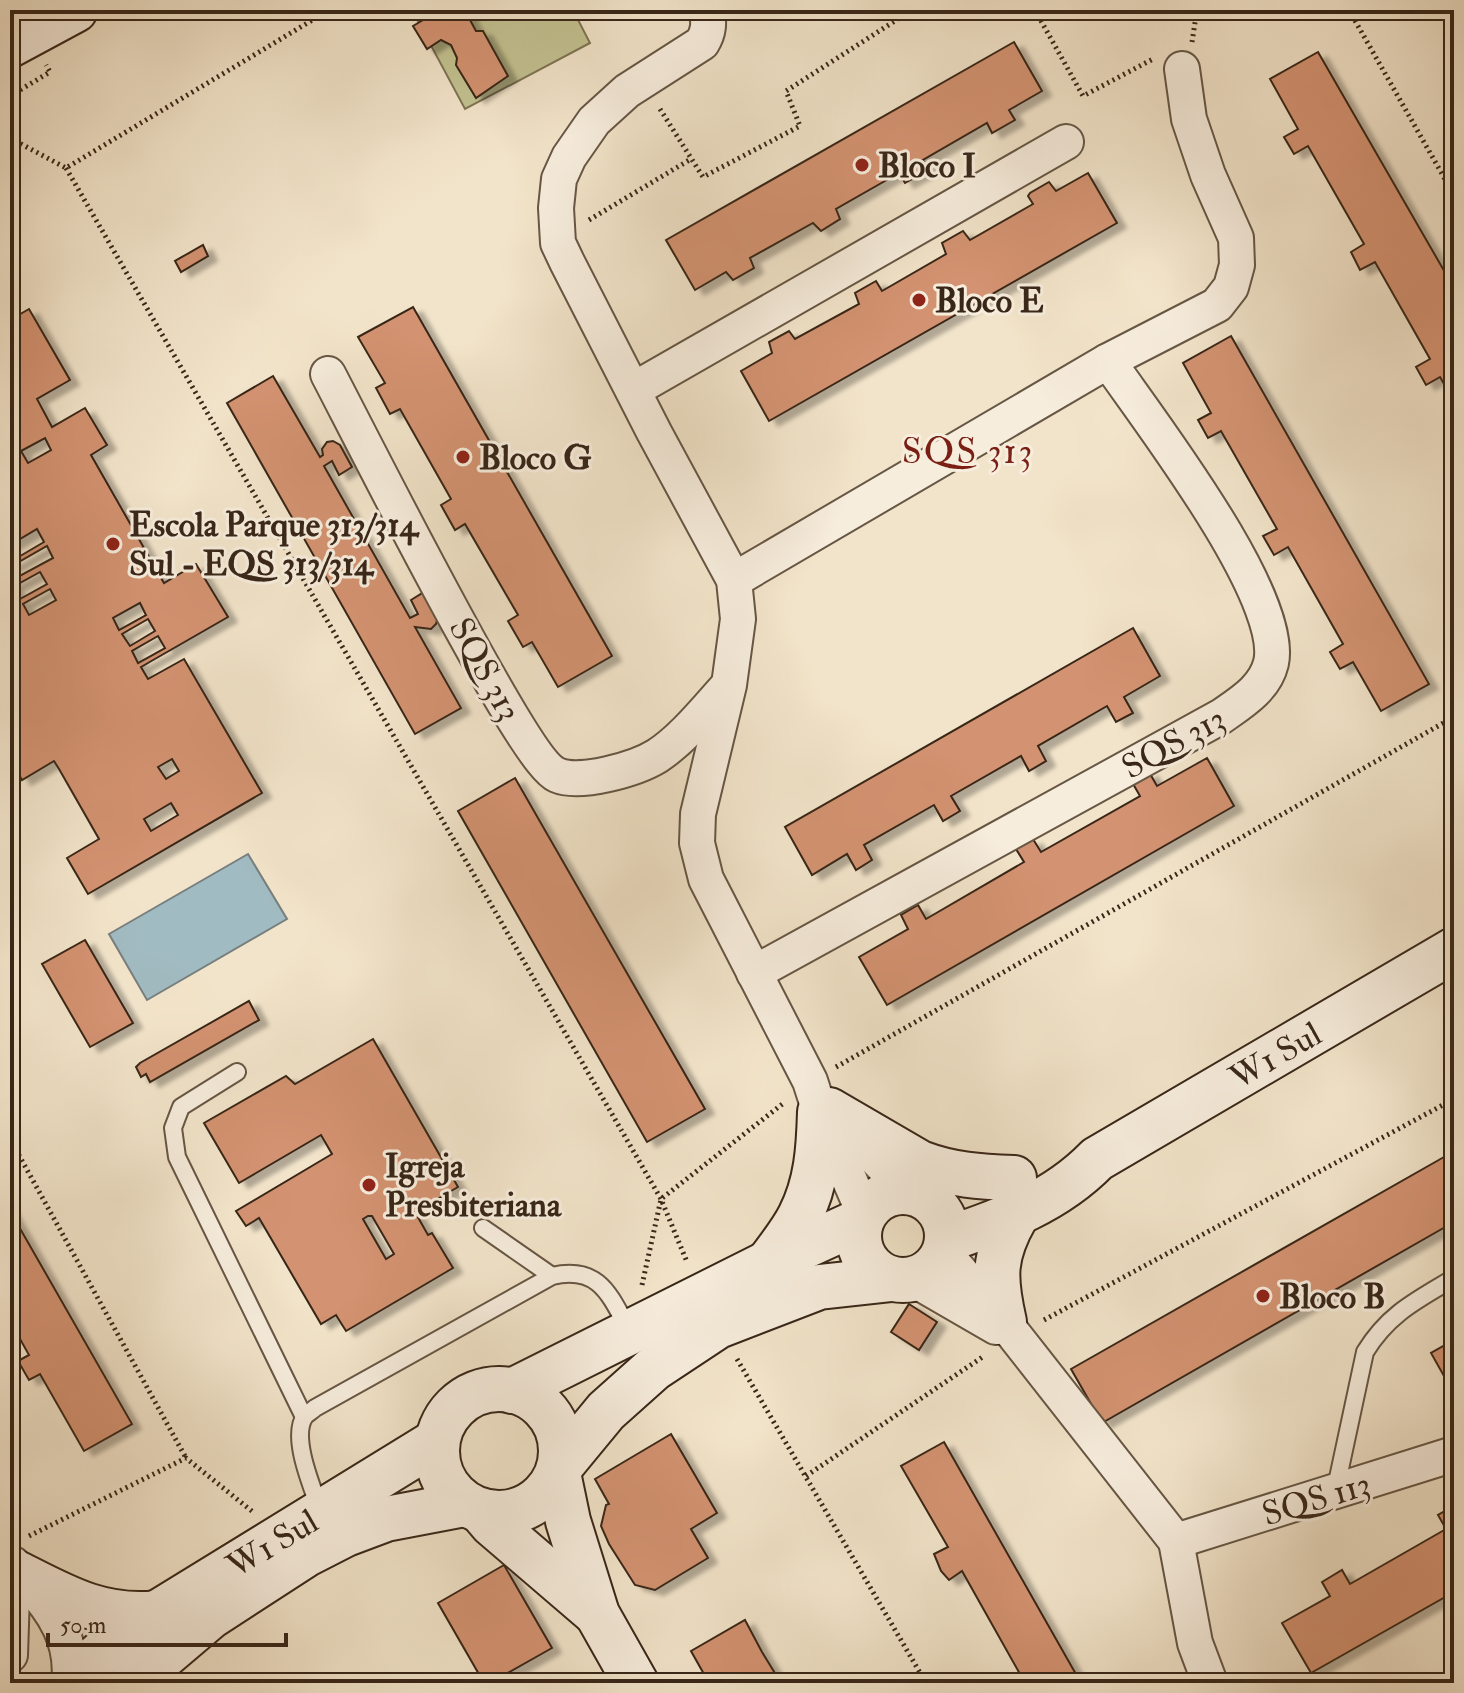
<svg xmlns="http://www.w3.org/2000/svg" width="1464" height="1693" viewBox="0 0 1464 1693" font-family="'IM FELL Double Pica',serif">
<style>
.green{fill:#c3c291;stroke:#7e7454;stroke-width:2}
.water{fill:#a1bbc2;stroke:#777f7e;stroke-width:2}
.building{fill:#d39271;stroke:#382618;stroke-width:2;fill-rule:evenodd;filter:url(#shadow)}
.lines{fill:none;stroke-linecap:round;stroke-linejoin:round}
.lane-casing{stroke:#665644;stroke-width:20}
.street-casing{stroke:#665644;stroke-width:38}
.secondary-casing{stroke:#382618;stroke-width:48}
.path{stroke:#382618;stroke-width:5;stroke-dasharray:2 4;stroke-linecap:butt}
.lane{stroke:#f7eddd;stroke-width:16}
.street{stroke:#f7eddd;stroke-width:34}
.secondary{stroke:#f7eddd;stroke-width:44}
.poi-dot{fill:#8f2418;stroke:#f7eddd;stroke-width:3}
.labels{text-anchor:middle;stroke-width:6;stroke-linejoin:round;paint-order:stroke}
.poi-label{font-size:34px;font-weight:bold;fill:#382618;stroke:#f7eddd;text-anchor:start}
.street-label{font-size:34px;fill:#382618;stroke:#f7eddd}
.neighbourhood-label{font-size:36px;letter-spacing:2px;fill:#7a1f14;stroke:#f7eddd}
</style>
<defs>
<filter id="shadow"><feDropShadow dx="9" dy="5" stdDeviation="2" flood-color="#0004"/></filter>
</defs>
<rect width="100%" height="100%" fill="#f2e4ca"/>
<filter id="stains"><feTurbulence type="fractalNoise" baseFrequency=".0025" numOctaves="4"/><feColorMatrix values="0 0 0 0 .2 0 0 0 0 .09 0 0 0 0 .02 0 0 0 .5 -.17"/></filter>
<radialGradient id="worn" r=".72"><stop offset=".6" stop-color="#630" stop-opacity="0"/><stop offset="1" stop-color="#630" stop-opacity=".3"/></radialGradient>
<!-- green -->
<path class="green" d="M412,10H573L590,43L465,109Z"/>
<!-- water -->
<path class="water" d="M248,854L287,919L147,1000L109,934Z"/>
<!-- building -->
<g class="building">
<path d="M440,10H469V18L476,31H483L508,76L476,98L456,65L457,58L451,45L441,40L427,49L413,26Z"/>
<path d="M1014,42L1042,91L1009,110L1015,120L992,133L987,123L923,160L928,170L905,183L899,173L836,209L840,219L821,231L813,223L750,258L754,268L733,280L726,272L695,290L666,240Z"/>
<path d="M1318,52L1454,288V401L1440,377L1426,385L1416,367L1430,359L1375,262L1360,270L1351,252L1364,244L1308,146L1294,154L1284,137L1298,129L1270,79Z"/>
<path d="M1088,173L1117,223L769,421L741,371L772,353L769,342L789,331L795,339L859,304L855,293L876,281L882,291L946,254L942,243L963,231L970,240L1033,204L1028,196L1030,193L1049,182L1056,191Z"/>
<path d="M203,245L208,256L181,272L175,261Z"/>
<path d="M413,307L612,656L558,687L532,642L523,647L508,621L518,615L465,524L455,530L441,505L451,499L400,409L390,414L376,388L385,383L358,337Z"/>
<path d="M29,309L70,380L37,399L52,427L85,408L107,445L91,455L164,583L196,564L228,617L141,667L148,679L184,659L262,793L88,894L67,858L99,839L59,769L54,761L22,780L10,759V581L53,558L47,546L10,567V562L44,542L37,529L10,545V496L16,492L10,481V385L13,384L10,378V320ZM45,438L51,450L28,463L21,451ZM40,572L47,584L20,599L13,587ZM50,589L56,600L29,615L23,604ZM140,603L146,615L119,630L113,618ZM148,619L155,631L130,646L122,634ZM158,636L165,648L138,663L132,651ZM172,759L179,771L166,779L158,767ZM171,803L178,815L151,831L144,819Z"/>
<path d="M1231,336L1429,684L1381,711L1353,662L1340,669L1330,652L1343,644L1288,547L1274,555L1263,536L1277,529L1221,431L1208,438L1198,420L1211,413L1183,363Z"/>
<path d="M273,376L320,457L323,455L322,449L327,442L333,441L340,445L352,467L339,475L332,461L324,466L410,618L418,614L411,600L424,592L438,617L436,624L431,629L415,627L461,708L415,734L227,403Z"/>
<path d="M1133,628L1160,676L1124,697L1133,713L1116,722L1107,706L1038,746L1046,761L1029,771L1021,756L951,796L960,811L943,821L934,805L864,845L872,860L856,870L847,854L812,875L785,827Z"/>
<path d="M1207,758L1234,806L887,1005L859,957L908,929L901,915L918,905L926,919L1024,862L1016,849L1033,839L1041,852L1140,796L1132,782L1149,772L1157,786Z"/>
<path d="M515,778L705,1109L647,1142L458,811Z"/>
<path d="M85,940L133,1023L90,1047L42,964Z"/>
<path d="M249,1001L259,1020L150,1082L146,1074L141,1077L136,1067L140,1063Z"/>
<path d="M373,1039L458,1187L415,1212L428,1235L432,1233L453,1268L346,1331L336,1315L321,1324L259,1218L246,1226L236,1211L332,1154L321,1135L239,1183L204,1123L286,1076L295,1084ZM368,1216H372L394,1254L386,1259L363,1219Z"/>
<path d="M1444,1157L1454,1175V1222L1102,1423L1071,1369Z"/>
<path d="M10,1211L132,1424L84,1451L40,1374L29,1380L18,1361L29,1355L10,1321Z"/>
<path d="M909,1304L937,1322L919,1350L891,1332Z"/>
<path d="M1454,1340V1394L1431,1353Z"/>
<path d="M671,1434L717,1513L691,1529L708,1558L655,1590L635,1585L609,1544L601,1526L606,1505L609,1504L595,1479Z"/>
<path d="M944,1442L1081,1683H1025L962,1571L949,1580L941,1571L934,1554L948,1547L901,1466Z"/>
<path d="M1454,1506V1592L1311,1673L1282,1623L1330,1596L1322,1582L1342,1570L1350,1584L1446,1529L1438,1515Z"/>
<path d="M504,1565L552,1648L490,1683H484L438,1603Z"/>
<path d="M745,1620L762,1652L781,1683H709L691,1651Z"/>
</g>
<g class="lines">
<defs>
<g id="lane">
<path d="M237,1072L181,1107L173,1128L177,1157L304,1417"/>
<path d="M483,1228L552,1276"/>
<path d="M1335,1492L1365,1352C1388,1314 1417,1300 1454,1278"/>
<path d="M321,1512C313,1489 290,1437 305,1416C308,1413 312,1411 315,1408L552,1276C600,1265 610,1296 630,1332"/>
</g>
<g id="street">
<path d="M707,10C709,23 709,32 702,43L627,91L594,121L569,157L559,179L556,208L558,243L567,262L654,432L734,580L738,619L729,685L698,814L697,843L706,879L810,1081L820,1112L864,1213"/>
<path d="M328,374C357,429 523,761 557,775C580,785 636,769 657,756C683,739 705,711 726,688"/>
<path d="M633,390L1066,142"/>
<path d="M734,580L1108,361L1217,305L1231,287L1237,265L1236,238L1208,175L1189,119L1182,69"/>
<path d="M754,973L1222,716C1242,702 1265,688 1271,663C1286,597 1148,419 1108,361"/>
<path d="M853,1135L907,1191"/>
<path d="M945,1254L1004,1322L1176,1541L1454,1454"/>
<path d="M913,1279L996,1327"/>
<path d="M1176,1541L1195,1643L1210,1683"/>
<path d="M27,1582C54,1611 74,1641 69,1683"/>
<path d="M10,1655L13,1564"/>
</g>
<g id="secondary">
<path d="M10,45L75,10"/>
<path d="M829,1110L920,1163C951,1175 981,1177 1014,1178"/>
<circle cx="903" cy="1236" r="44"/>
<path d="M948,1239C1004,1220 1055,1202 1097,1159L1454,950"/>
<path d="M768,1263C779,1248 792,1232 800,1216C817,1183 819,1148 820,1112"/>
<path d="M1004,1322C994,1278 993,1256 1016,1216"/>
<circle cx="499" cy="1451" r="62"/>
<path d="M512,1391L768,1263L860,1221"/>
<path d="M559,1468L606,1411L653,1369L718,1326L819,1287L892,1279"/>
<path d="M558,1473L568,1521L597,1614L636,1683"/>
<path d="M481,1511L492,1524L597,1614"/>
<path d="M19,1574C66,1598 103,1619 157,1613"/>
<path d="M77,1683L88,1665L123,1634L437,1441"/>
<path d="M132,1683L211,1616L305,1555L346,1534L386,1519L465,1504"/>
</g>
</defs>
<!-- lane casing -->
<use href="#lane" class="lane-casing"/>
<!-- street casing -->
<use href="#street" class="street-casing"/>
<!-- secondary casing -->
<use href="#secondary" class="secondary-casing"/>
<!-- path -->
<g class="path">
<path d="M1035,10L1083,96L1153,59"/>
<path d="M1349,10L1454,195"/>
<path d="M1192,42L1197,10"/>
<path d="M10,96L50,72L46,65"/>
<path d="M660,109L703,177L800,126L786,91L912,10"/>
<path d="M10,138L66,168L329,10"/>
<path d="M66,168L661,1199L687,1262"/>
<path d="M589,220L691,159"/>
<path d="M836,1067L1454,717"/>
<path d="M10,1139L186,1458"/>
<path d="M642,1285L661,1199L785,1102"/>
<path d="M1044,1320L1454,1099"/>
<path d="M737,1359L926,1683"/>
<path d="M806,1476L984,1356"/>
<path d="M29,1536L186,1458L253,1512"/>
</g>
<!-- lane -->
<use href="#lane" class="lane"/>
<!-- street -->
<use href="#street" class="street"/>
<!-- secondary -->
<use href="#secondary" class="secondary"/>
</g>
<!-- markers -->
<g class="poi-dot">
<circle cx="862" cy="165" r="8"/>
<circle cx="919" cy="300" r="8"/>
<circle cx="463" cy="457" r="8"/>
<circle cx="113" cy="544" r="8"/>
<circle cx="369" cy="1185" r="8"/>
<circle cx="1263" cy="1296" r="8"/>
</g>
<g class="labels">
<!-- poi labels -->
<g class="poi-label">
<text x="878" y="177">Bloco I</text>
<text x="935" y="312">Bloco E</text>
<text x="479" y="469">Bloco G</text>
<text x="129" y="536">Escola Parque 313/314<tspan x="129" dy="39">Sul - EQS 313/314</tspan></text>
<text x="385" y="1177">Igreja<tspan x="385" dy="39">Presbiteriana</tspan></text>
<text x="1279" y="1308">Bloco B</text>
</g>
<!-- street labels -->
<g class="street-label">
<text transform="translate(486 669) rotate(61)" y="12">SQS 313</text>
<text transform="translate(1173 742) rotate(-29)" y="12">SQS 313</text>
<text transform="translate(1275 1055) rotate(-30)" y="12">W1 Sul</text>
<text transform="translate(1316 1498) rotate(-17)" y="12">SQS 113</text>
<text transform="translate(272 1543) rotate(-31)" y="12">W1 Sul</text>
</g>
<!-- neighbourhood labels -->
<g class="neighbourhood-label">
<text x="968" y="463">SQS 313</text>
</g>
</g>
<!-- margin -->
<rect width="1464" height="1693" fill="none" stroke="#f2e4ca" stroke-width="40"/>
<rect x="12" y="12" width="1440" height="1669" fill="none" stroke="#382618" stroke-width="4"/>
<rect x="20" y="20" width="1424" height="1653" fill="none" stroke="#382618" stroke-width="2"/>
<!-- scale -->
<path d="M48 1633v12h238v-12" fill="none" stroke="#382618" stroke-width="4"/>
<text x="60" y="1633" font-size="24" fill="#382618" stroke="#f7eddd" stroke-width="6" paint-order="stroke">50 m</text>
<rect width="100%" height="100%" filter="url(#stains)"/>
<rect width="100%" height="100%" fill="url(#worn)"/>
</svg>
